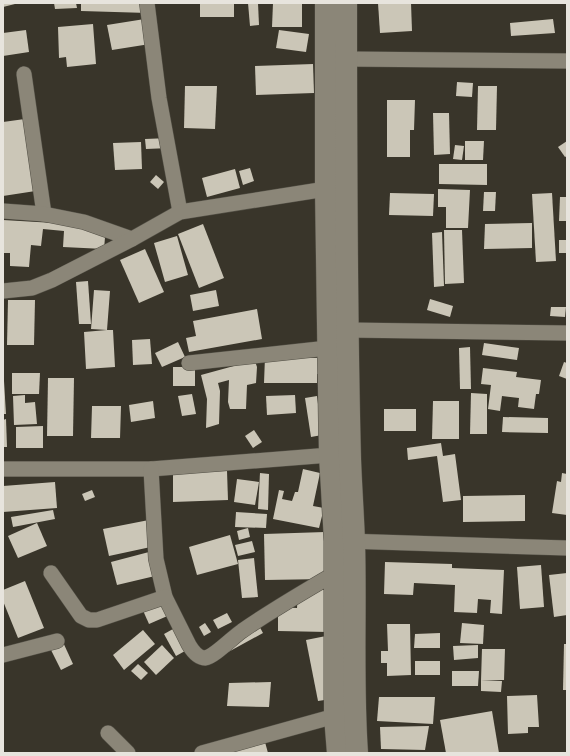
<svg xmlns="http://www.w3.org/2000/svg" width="570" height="756" viewBox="0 0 570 756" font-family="Lato,sans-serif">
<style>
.building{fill:#cbc6b7}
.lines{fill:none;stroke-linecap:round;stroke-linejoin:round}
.minor-casing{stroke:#545147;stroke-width:16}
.secondary-casing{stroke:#545147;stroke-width:23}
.minor{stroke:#8b8678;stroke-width:15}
.secondary{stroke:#8b8678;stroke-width:22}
</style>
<rect width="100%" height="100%" fill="#39352a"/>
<!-- building -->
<g class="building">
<path d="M3,3H15V4L3,7Z"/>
<path d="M54,3H76L77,8L55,9Z"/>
<path d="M81,3H148V13L81,11Z"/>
<rect x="200" y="3" width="34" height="14"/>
<path d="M248,3H258L259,25L250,26Z"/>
<path d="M273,3H302V27H272Z"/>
<path d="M378,3H411L412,31L380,33Z"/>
<path d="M151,18L150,44L112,50L107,25Z"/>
<path d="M553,19L555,33L511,36L510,23Z"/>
<path d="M93,24L96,64L67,67L66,57L59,58L58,27Z"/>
<path d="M26,30L29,52L3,56V33Z"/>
<path d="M279,30L309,34L306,52L276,48Z"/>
<path d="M313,64L314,93L256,95L255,66Z"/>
<path d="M457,82L473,83L472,97L456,96Z"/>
<path d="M185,86H217L215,129L184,128Z"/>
<path d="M478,86H497L496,130H477Z"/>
<path d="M387,100H415L414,130H410V157H387Z"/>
<path d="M433,113H449L450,154L434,155Z"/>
<path d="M32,118L42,190L3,196V122Z"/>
<path d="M169,138L170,148L146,149L145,139Z"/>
<path d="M465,141H484L483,160H465Z"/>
<path d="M567,141V156L565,157L558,147Z"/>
<path d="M141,142L142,169L115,170L113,143Z"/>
<path d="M455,145L464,146L462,160L453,159Z"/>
<path d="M439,164H487V185L439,184Z"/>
<path d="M250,168L254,181L243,185L239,171Z"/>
<path d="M235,169L240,188L207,197L202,178Z"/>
<path d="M156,175L164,182L158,189L150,182Z"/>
<path d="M438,189L470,190L468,228H446V207H438Z"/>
<path d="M484,192H496L495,211H483Z"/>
<path d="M390,193L434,194L433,216L389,215Z"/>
<path d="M552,193L556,261L536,262L532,194Z"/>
<path d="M560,197H567V221H559Z"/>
<path d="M3,220L106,226L104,249L63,247L64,231L43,229L41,246L31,245L29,267L10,266V253H3Z"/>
<path d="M532,223V248L484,249L485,224Z"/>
<path d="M203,224L224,278L199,288L178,234Z"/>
<path d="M444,230H462L464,283L445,284Z"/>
<path d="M442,232L444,286L434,287L432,233Z"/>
<path d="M177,236L188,275L165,282L154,243Z"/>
<rect x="559" y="240" width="8" height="13"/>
<path d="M145,249L164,292L139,303L120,260Z"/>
<path d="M88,281L91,324H79L76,282Z"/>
<path d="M94,290L110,291L107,330H113L115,367L86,369L84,332L107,330L91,329Z"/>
<path d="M216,290L219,306L193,311L190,295Z"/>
<path d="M430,299L453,306L450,317L427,310Z"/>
<path d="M8,300H35L34,345H7Z"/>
<path d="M551,307H566L565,317L550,316Z"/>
<path d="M257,309L262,339L189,352L186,338L196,336L193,321Z"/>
<path d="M150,339L152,364L133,365L132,340Z"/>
<path d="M178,342L185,357L162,367L155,353Z"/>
<path d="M484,343L519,348L517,360L482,355Z"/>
<path d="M470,347L471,389H460L459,348Z"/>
<path d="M265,357L327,358V374H317V383H264Z"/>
<path d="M252,361H255L257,367L256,383L247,385L246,409H230L228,402L229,380L218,383L220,391L219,424L206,428L207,399L201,375Z"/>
<path d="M564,362L567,363V379L559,376Z"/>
<rect x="173" y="367" width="22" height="19"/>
<path d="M483,368L517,372L516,377L541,380L539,394H536L534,409L518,407L519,398L502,396L500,411L488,409L491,385L481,384Z"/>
<path d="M12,373H40L39,394H12Z"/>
<path d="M48,378H74L73,436H47Z"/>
<path d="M3,381H4L6,414H3Z"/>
<path d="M471,393L487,394V434H470Z"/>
<path d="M192,394L196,414L182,416L178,396Z"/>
<path d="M25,395V403L35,402L37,424L14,425L13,396Z"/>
<path d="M295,395L296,413L267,415L266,396Z"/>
<path d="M317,396L322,435L311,437L305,398Z"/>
<path d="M153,401L155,418L131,422L129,405Z"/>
<path d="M433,401H459V439H432Z"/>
<path d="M92,406H121L120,438H91Z"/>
<rect x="384" y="409" width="32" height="22"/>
<path d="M503,417L548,418V433L502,432Z"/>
<path d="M6,419L7,447H3V420Z"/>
<path d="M43,426V448H16V427Z"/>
<path d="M254,430L262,442L253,448L245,436Z"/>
<path d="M441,443L443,456L455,454L461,500L443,502L437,456L408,460L407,448Z"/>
<path d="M303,469L320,473L313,506L324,508L319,528L273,519L279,490L284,491L282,499L292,501L295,492H298Z"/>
<path d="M227,471L228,500L173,502V472Z"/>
<path d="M260,473L269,474L268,510L258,509Z"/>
<path d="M562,473L567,474V515L552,513L557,481L561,482Z"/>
<path d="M237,479L259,482L255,505L234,502Z"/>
<path d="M55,482L57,508L3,512V486Z"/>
<path d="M92,490L95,497L85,501L82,494Z"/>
<path d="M525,495V521L463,522V496Z"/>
<path d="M53,510L55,519L13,527L11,517Z"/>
<path d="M236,512L267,514L266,528L235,527Z"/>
<path d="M154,519L160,545L109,556L103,529Z"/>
<path d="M37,523L47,546L18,558L8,536Z"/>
<path d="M248,528L250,537L239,540L237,531Z"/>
<path d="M325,532L326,579L265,580L264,534Z"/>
<path d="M230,535L238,564L197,575L189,547Z"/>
<path d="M252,541L255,552L238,556L235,545Z"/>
<path d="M149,552L155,576L117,585L111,562Z"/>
<path d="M254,558L258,597L242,598L238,560Z"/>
<path d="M385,562L452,564V568L504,570L502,614L490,613L491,600L478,599L477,613L454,612L455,585L414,583L413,595L384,594Z"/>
<path d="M541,565L544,607L520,609L517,567Z"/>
<path d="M567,573V615L554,617L549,575Z"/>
<path d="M25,581L44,628L18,638L3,601V590Z"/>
<path d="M298,589L329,590L328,632L278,631V607L297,608Z"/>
<path d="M163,596L172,614L149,624L141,606Z"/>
<path d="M227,613L232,622L218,629L213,620Z"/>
<path d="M257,622L263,633L221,656Z"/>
<path d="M205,623L211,632L204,636L199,627Z"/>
<path d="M462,623L484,625L483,644L460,643Z"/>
<path d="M182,624L194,646L176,656L164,634Z"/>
<path d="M387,624H410L411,675L387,676V663H381V651H388Z"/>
<path d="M143,630L155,644L124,670L113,655Z"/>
<path d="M440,633V648H414L415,634Z"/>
<path d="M326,636L338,698L318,701L306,640Z"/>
<path d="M62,640L73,664L61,670L49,646Z"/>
<path d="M564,644H567V690H563Z"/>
<path d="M162,645L174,658L156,675L144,662Z"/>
<path d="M478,645V658L454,660L453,646Z"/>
<path d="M482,649H505L504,680H481Z"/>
<rect x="415" y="661" width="25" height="14"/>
<path d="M138,664L148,673L141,680L131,671Z"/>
<path d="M452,671H479L478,686H452Z"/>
<path d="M481,680L502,681L501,692L481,691Z"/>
<path d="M271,682L269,707L227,706L229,683Z"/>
<path d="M537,695L539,727H528V733L508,734L507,696Z"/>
<path d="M379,697H435L433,724L377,721Z"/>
<path d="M492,711L499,753H446L440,720Z"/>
<path d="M429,726L425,750L381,749L380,727Z"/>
<path d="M265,742L268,753H214Z"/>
</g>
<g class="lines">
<defs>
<g id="minor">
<path d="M147,3L159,98L180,212"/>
<path d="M346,59L567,61"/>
<path d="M24,74L44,214"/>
<path d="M3,211L44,214L84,222L132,239"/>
<path d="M3,291L32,288L52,280L132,239L180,212L326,189"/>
<path d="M348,330L567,333"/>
<path d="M189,363L328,348"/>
<path d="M3,469H151L330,455"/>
<path d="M151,469L156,559L165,597L189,645C192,650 198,658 205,658C214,657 234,636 242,631C272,610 303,592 334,574"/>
<path d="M346,541L567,548"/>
<path d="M51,573L81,616L89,620H97L165,597"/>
<path d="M3,655L57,641"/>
<path d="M108,733L128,753"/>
<path d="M202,753L335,716"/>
</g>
<g id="secondary">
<path d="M326,3V189L328,324L330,455L335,541V716L338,753"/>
<path d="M346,3C346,155 346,307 350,459C351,487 353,514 354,542C356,612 352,683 357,753"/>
</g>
</defs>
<!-- minor casing -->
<use href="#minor" class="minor-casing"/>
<!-- secondary casing -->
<use href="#secondary" class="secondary-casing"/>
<!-- minor -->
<use href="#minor" class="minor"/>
<!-- secondary -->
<use href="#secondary" class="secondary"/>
</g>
<!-- border -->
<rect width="570" height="756" fill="none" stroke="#e7e4dd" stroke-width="8"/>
</svg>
